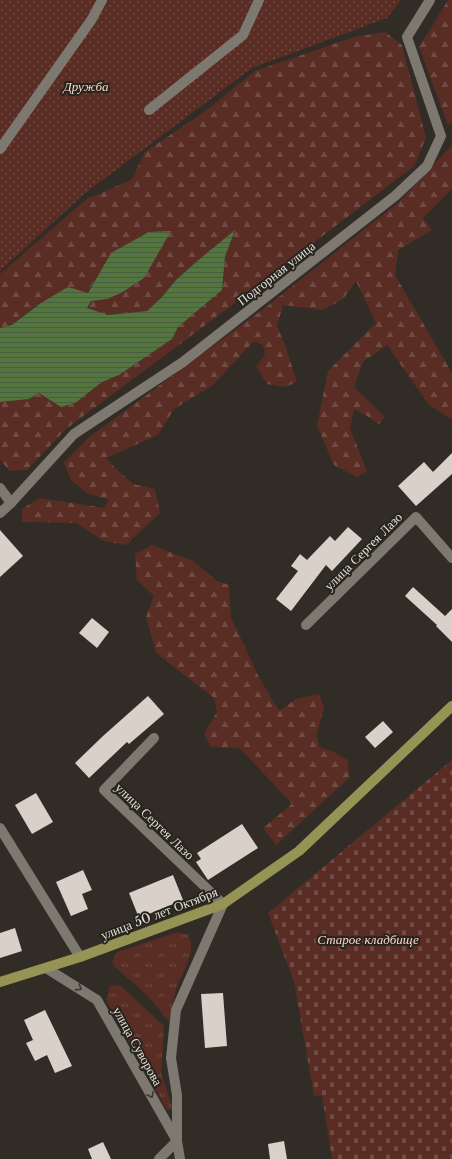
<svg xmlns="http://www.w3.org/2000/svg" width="452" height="1159" viewBox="0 0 452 1159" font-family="'Libre Baskerville',serif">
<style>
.grass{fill:url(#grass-tufts)}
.forest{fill:url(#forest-firs)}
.cemetery{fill:url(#cemetery-stones)}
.garden{fill:url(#garden-dots)}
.water{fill:url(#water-rules)}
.building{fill:#d9d0c9}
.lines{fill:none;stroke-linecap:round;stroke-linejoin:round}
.minor{stroke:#7d7870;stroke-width:10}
.major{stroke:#969454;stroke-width:10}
.oneway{stroke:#3c3931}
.labels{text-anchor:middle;stroke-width:4;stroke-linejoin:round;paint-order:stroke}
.park-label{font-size:13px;font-style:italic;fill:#fed5cc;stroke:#27241c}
.street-label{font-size:13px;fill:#e2e0db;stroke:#27241c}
</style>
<defs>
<pattern id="grass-tufts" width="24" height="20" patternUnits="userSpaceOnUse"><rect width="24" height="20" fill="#592d24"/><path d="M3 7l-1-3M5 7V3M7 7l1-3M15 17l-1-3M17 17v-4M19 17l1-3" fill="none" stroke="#714b43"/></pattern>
<pattern id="forest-firs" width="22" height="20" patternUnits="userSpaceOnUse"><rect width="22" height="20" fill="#592d24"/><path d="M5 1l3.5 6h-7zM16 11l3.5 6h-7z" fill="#714b43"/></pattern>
<pattern id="cemetery-stones" width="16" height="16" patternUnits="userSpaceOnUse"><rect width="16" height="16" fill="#592d24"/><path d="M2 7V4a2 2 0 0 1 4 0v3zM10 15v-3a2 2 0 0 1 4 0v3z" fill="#714b43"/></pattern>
<pattern id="garden-dots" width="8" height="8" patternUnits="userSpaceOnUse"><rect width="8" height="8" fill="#592d24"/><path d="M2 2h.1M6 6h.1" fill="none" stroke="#714b43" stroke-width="1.8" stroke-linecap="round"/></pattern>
<pattern id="water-rules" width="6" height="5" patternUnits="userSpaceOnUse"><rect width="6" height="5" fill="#537640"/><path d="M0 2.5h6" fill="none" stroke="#4c5c41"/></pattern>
</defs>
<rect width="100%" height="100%" fill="#312d26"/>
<!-- grass -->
<g class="grass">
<path d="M178,932L188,935C198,952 182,971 177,987C173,998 171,1010 169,1021L145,993L115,967L112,962L117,952Z"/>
<path d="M120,985L164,1026L161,1073L173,1109L167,1110L106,1000L110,986Z"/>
</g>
<!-- forest -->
<g class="forest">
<path d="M448,0H452V122L448,125L419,47Z"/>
<path d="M385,32L402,45L426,138L414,166L235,303L66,429L27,470L10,471L0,460V402L29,399L39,393L61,407L74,403L102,382L119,375L172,339L178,327L222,290L225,257L235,231L196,262L176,280L162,297L147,311L108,315L87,308L91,301L107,299L111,253L87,293L41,303L12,325L0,328V274L88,198L104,192L132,179L145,152L203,113L255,71L354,37Z"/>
<path d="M452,145V189L423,218L432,230L398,250L395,275L452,373V418L451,419L429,405L387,345L363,362L354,387L385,417L379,424L367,416L354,409L350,429L367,471L357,477L334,465L317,426L328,371L376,323L356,281L343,299L323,310L283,305L277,326L285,345L297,382L285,387L267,384L256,366L265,355L263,345L254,341L213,385L174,409L158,435L106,458L113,466L133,484L155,489L160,513L126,545L104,541L76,523L22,522V509L40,498L104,508L109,500L87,493L71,480L64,463L88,438L270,304L400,201Z"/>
<path d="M152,545L193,561L217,581L229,585L231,618L259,677L279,711L296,699L319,694L324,707L317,734L319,747L332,751L348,760L349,778L276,845L263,828L292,804L240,748L211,747L204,734L217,712L214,698L156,653L146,617L154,596L137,580L135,554Z"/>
</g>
<!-- cemetery -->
<path class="cemetery" d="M452,760V1159H332L322,1095L314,1096L294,981L268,913Z"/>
<!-- garden -->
<path class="garden" d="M0,0H401L387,18L252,68L84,194L0,271Z"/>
<!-- water -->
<path class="water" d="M235,230L225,257L222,290L178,327L172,339L119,375L102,382L75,403L61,407L39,393L29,399L0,402V328L12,325L41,303L68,287L88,293L111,253L149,232L171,231L144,278L121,293L107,299L91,301L87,308L108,315L147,311L162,297L176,280L196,262Z"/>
<!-- building -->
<g class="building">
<path d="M452,453V474L416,506L398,486L424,462L433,472Z"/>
<path d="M348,527L362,539L332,571L326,565L291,611L276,599L298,571L291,566L300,554L307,560L330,536L335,541Z"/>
<path d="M0,530L23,556L0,577Z"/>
<path d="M413,587L445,616L452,609V642L436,626L437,625L405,596Z"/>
<path d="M92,618L109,632L97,648L79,633Z"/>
<path d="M148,696L164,714L129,744L127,742L89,778L75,763L103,736Z"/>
<path d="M383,721L393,732L375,748L365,737Z"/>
<path d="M36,793L53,822L32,834L15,805Z"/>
<path d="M242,824L258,848L208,880L196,862L201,859L197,853Z"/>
<path d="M83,870L92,890L82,894L88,909L71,916L56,882Z"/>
<path d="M173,875L183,900L139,918L129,893Z"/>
<path d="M15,928L22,951L0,958V933Z"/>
<path d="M223,993L227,1046L205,1048L201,994Z"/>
<path d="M45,1010L72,1066L55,1073L47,1055L35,1061L26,1043L33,1040L24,1020Z"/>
<path d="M284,1141L287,1159H270L268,1144Z"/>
<path d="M103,1142L111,1159H92L88,1149Z"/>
</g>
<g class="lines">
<!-- minor -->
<g class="minor">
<path d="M149,110L243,35L259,0"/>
<path d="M0,149L92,19L102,0"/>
<path d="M0,488L11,503"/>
<path d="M0,513L11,503L74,434L183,362L395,196L427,166L441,136L407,37L430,0"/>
<path d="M306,625L416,517L452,558"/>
<path d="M154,738L104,790L223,904L176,1010L171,1058L177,1095V1141L159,1159"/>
<path d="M0,828L80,957"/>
<path d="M46,968L97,1000L177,1141L180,1159"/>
</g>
<!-- major -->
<path class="major" d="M0,982L80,957L223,904L299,851L452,706"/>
</g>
<!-- one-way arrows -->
<defs><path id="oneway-chevron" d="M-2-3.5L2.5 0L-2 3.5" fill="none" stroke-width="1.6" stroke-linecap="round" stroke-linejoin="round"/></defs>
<g class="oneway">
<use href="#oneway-chevron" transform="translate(79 988) rotate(32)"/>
<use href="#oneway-chevron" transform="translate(151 1095) rotate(61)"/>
</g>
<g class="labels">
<!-- park labels -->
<g class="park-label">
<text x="86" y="91">Дружба</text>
<text x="368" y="944">Старое кладбище</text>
</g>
<!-- street labels -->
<g class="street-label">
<text transform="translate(276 273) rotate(-38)" y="5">Подгорная улица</text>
<text transform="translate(363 551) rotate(-45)" y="5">улица Сергея Лазо</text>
<text transform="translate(155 821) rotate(44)" y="5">улица Сергея Лазо</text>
<text transform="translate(159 913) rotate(-21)" y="5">улица 50 лет Октября</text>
<text transform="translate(138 1046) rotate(61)" y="5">улица Суворова</text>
</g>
</g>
</svg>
